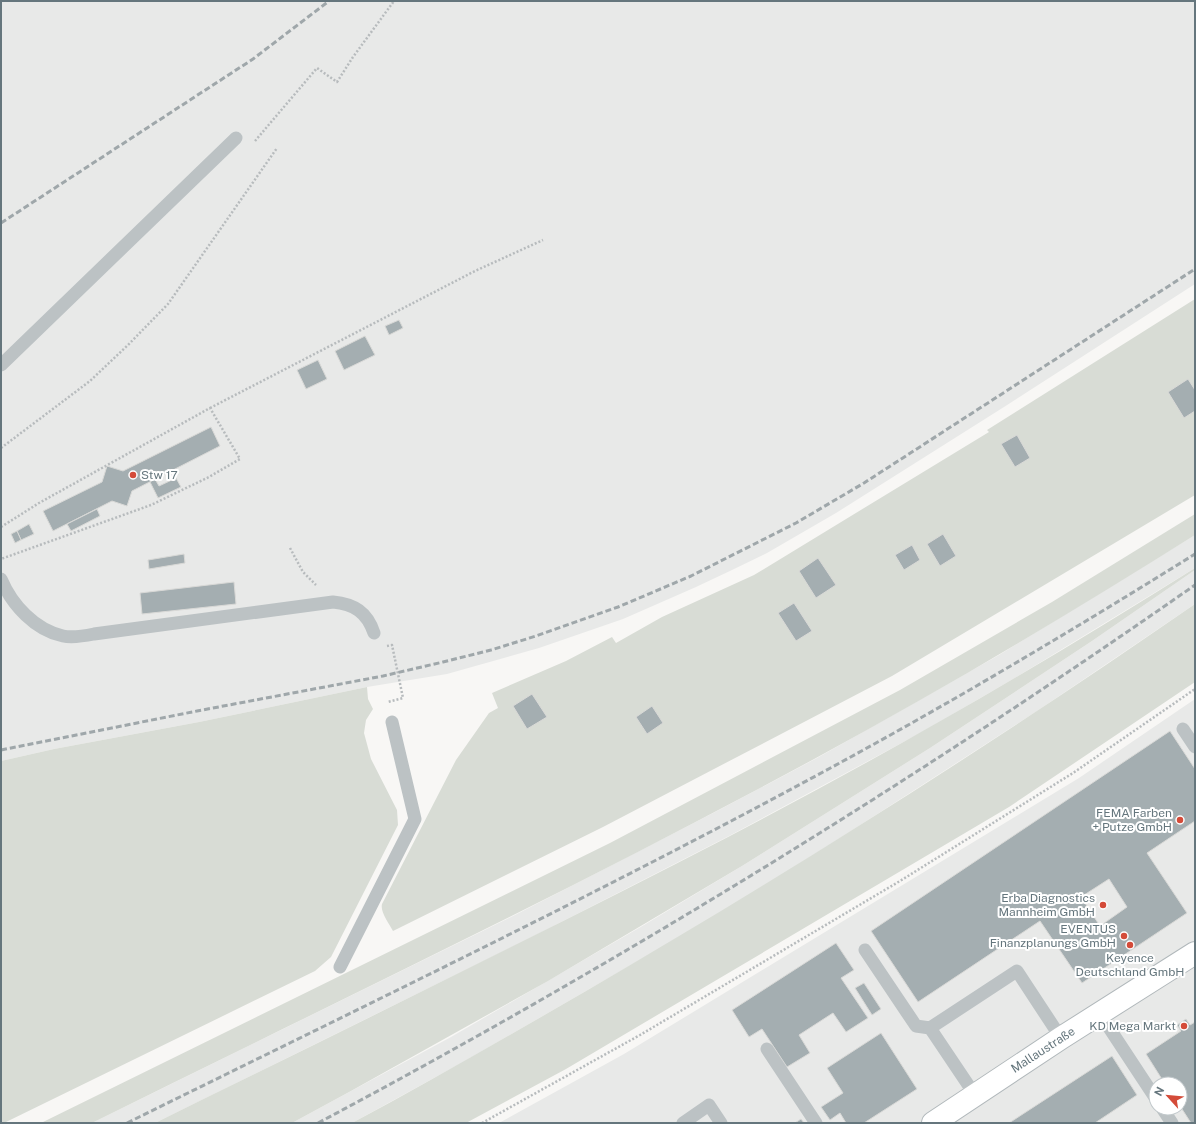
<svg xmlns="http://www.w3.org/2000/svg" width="1196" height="1124" viewBox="0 0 1196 1124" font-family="'Public Sans',sans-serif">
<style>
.built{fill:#e8e9e8;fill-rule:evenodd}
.green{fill:#d8dcd5}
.building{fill:#a4aeb1;stroke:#d9d9d7;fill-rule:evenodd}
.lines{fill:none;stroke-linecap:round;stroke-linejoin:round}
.secondary-casing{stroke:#b1b8bb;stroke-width:24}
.path{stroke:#b7bbbd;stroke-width:2.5;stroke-dasharray:2 2;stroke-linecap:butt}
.lane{stroke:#bcc2c4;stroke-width:13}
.secondary{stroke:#fff;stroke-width:22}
.rail{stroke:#9fa7aa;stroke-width:3;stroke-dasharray:6 3;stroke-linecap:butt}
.poi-dot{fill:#d44b39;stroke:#fff;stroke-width:1.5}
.labels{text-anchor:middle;stroke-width:4;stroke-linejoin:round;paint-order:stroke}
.poi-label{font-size:12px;fill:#65767d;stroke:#fff;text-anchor:end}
.street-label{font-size:12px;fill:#65767d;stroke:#fff}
</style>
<rect width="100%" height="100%" fill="#f8f7f5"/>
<!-- built -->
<g class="built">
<path d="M1,1H1195V284L1004,407L836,513L767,553L732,570L696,587L623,619L539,648L447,674L367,687L199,722L54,749L1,761Z"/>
<path d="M1195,535V568L1013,679L922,732L729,836L526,940L155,1123H92L515,915L717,811L817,758L999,655Z"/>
<path d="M1195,570V604L1034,713L854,829L756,891L657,950L463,1062L352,1123H292L451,1037L644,925L742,866L930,748L1092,641Z"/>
<path d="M1195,699V1123H499L624,1054L1079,778ZM1156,1084H1180V1108H1156Z"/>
</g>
<!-- green -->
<g class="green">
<path d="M1195,299V495L892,676L603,827L393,931C389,923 380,912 382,904L456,760L489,713L498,708L492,693L566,661L612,637L616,643L662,617L754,575L989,432L987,430Z"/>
<path d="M1195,514V535C1071,613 945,688 816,758C578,887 334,1003 92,1123H41L610,843L900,690L1052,602Z"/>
<path d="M1195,568V570L1092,641L930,748L742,866L548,981L351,1091L292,1123H155C346,1029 538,935 728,837C887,754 1043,664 1195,568Z"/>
<path d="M1195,604V682L1009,807L566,1069L466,1123H352C431,1081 508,1036 586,991C794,870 997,741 1195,604Z"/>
<path d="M367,687L368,699L373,709L366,720L364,733L371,759L397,810L398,825L331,957L315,971L4,1123H1V761L54,749L199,722Z"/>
</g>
<!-- building -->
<g class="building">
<path d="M399,320L403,328L389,335L385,326Z"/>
<path d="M365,336L375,355L344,370L335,351Z"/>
<path d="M318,360L327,379L306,389L297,370Z"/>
<path d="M1188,379L1195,390V411L1184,418L1168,392Z"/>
<path d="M211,427L220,446L132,491L127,506L112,501L53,531L43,511L102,482L107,466L123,471Z"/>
<path d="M1017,435L1030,458L1015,467L1001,444Z"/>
<path d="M176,478L181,487L158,498L150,482L155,479L159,486Z"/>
<path d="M97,509L100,516L71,531L67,524Z"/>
<path d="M29,524L34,534L21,540L17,531Z"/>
<path d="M17,531L21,540L15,543L11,534Z"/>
<path d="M943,534L956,556L940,566L927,544Z"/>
<path d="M912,545L920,560L904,570L895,555Z"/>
<path d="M184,554L185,563L149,569L148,560Z"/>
<path d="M818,558L836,585L816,598L799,571Z"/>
<path d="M234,582L236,604L142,614L140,593Z"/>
<path d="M794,603L812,631L796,641L778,613Z"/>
<path d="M532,694L547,717L527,729L513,706Z"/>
<path d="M652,706L663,723L647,734L636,717Z"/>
<path d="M1170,731L1195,769V821L1147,853L1187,913L1082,983L1040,921L918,1002L871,931ZM1109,879L1127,907L1100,926L1081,897Z"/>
<path d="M836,943L854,970L841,978L868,1018L846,1032L833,1013L799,1035L810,1053L787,1067L762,1029L749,1037L732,1010Z"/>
<path d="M864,983L881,1009L872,1015L855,988Z"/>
<path d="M1186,1019L1190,1025L1195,1022V1123H1191L1180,1106V1084H1165L1146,1054L1181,1031L1177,1025Z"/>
<path d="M881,1033L917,1089L864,1123H846L840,1113L830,1120L821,1107L843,1093L827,1068Z"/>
<path d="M1112,1056L1137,1095L1095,1123H1009Z"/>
<path d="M801,1119L804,1123H795Z"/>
</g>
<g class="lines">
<defs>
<path id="secondary" d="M933,1123L1061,1038L1195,953"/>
</defs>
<!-- secondary casing -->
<use href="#secondary" class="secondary-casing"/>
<!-- path -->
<g class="path">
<path d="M255,141L317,68L337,82L353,57L394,1"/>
<path d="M210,408L475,271L543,240"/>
<path d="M1,448L90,381L128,345L168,304L277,148"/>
<path d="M1,527L39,503L210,408L240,459L209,477L151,505L1,559"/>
<path d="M290,548L303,572L316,585"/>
<path d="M387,646L392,645L403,698L388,702"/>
<path d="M482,1123L640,1035L900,881L1073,773L1195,689"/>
</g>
<!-- lane -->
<g class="lane">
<path d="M1,365L236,138"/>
<path d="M1,579C12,605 35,630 63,636C73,638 84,636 94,634L333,602C354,604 367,612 374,633"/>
<path d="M1183,729L1195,747"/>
<path d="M865,950L916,1026L930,1028"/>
<path d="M340,967L415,819L392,722"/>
<path d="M1100,1014L1156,1099"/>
<path d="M767,1049L816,1123"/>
<path d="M975,1095L930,1028L1017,971L1061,1038"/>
<path d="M1162,1108L1172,1123"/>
<path d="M683,1123L709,1105L721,1123"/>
</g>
<!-- secondary -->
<use href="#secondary" class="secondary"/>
<!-- rail -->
<g class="rail">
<path d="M1,223L253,59L329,1"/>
<path d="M1,750L197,711L383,676L443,662L491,650L536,636L618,607L691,576L796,523L864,483L1195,269"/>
<path d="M127,1123C360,1008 594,896 823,772C949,704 1073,630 1195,554"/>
<path d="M318,1123C621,962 914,781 1195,585"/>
</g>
</g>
<!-- markers -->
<g class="poi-dot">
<circle cx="133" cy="475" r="4"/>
<circle cx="1180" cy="820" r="4"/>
<circle cx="1103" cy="905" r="4"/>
<circle cx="1124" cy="936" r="4"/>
<circle cx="1130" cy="945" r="4"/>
<circle cx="1184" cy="1026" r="4"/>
</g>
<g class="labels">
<!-- poi labels -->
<g class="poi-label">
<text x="141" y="479" text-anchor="start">Stw 17</text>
<text x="1172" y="817">FEMA Farben<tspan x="1172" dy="14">+ Putze GmbH</tspan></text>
<text x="1095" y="902">Erba Diagnostics<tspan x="1095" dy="14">Mannheim GmbH</tspan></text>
<text x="1116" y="933">EVENTUS<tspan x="1116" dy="14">Finanzplanungs GmbH</tspan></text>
<text x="1130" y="962" text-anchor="middle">Keyence<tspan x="1130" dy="14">Deutschland GmbH</tspan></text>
<text x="1176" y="1030">KD Mega Markt</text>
</g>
<!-- street labels -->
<g class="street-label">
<text transform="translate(1043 1050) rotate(-33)" y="4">Mallaustraße</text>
</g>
</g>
<!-- border -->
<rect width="1196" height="1124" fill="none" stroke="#65767d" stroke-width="4"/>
<!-- north arrow -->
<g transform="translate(1168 1096) rotate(297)"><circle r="19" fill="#ffffff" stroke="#c1c8cb"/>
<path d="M0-3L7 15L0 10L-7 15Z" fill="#d44b39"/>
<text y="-6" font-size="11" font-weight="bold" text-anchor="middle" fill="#65767d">N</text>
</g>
</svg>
